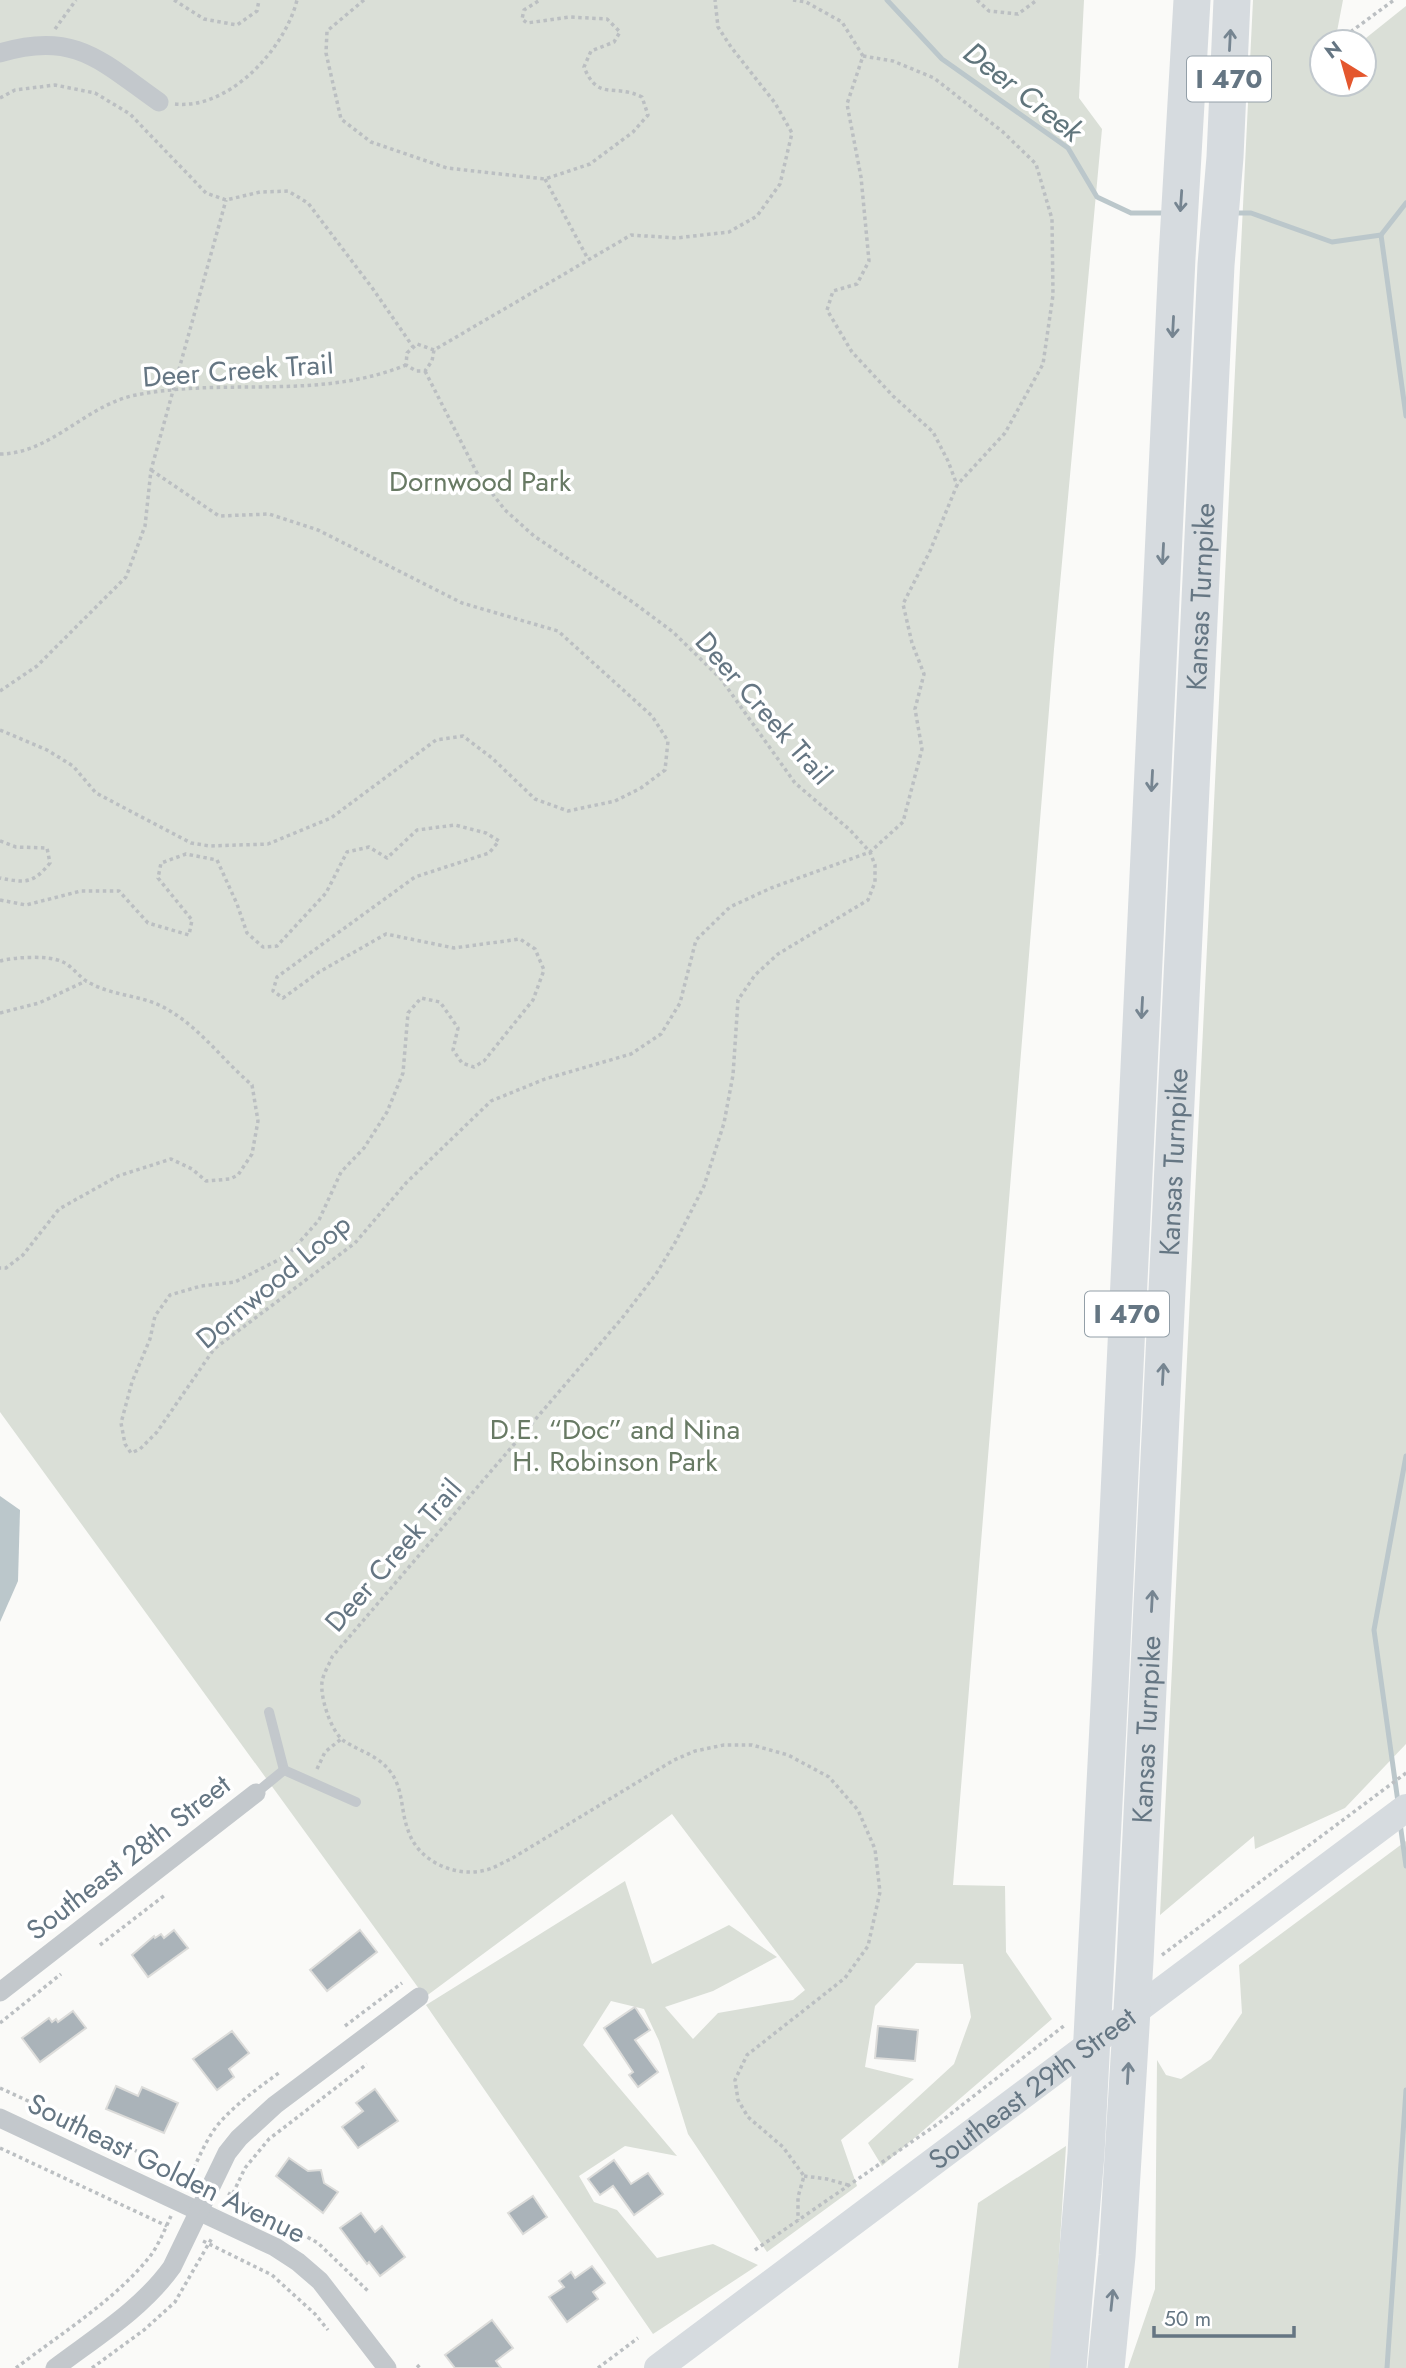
<svg xmlns="http://www.w3.org/2000/svg" width="1406" height="2368" viewBox="0 0 1406 2368" font-family="Jost,sans-serif">
<style>
.green{fill:#dadfd7}
.water{fill:#bbc7cb}
.lines{fill:none;stroke-linecap:round;stroke-linejoin:round}
.stream{stroke:#bbc7cb;stroke-width:5}
.building{fill:#aab3b9;stroke:#dcdcda;stroke-width:2}
.path{stroke:#bbbfc2;stroke-width:3.5;stroke-dasharray:3.5 3.5;stroke-linecap:butt}
.service{stroke:#c3c8cc;stroke-width:10}
.minor{stroke:#c3c8cc;stroke-width:19}
.secondary{stroke:#d6dbdf;stroke-width:28}
.motorway{stroke:#d6dbdf;stroke-width:37}
.oneway{stroke:#768591}
.labels{text-anchor:middle;stroke-width:7;stroke-linejoin:round;paint-order:stroke}
.shield{fill:#fff;stroke:#939fa8;stroke-width:2}
.shield-label{font-size:26px;font-weight:bold;fill:#657683}
.street-label{font-size:28px;fill:#657683;stroke:#fff}
.park-label{font-size:28px;fill:#687a64;stroke:#fff}
.water-label{font-size:30px;font-style:italic;fill:#60757c;stroke:#fff}
</style>
<rect width="100%" height="100%" fill="#fafaf8"/>
<!-- green -->
<g class="green">
<path d="M0,0H1084L1079,98L1102,129L1054,649L953,1885L1005,1886L1006,1952L1052,2019L882,2166L868,2143L954,2064L971,2017L963,1964L916,1963L875,2006L865,2067L914,2079L841,2140L857,2186L767,2252L688,2134L659,2041L644,2009L611,2001L583,2045L677,2156L625,2146L579,2176L594,2202L617,2210L657,2258L713,2244L758,2265L653,2334L426,2005L625,1881L652,1964L729,1925L777,1957L713,1991L665,2007L693,2039L718,2013L793,2000L805,1990L672,1814L425,1997L0,1412Z"/>
<path d="M1253,0H1343L1335,42H1322V84H1364V42H1361L1406,6V1744L1345,1808L1255,1849L1254,1836L1160,1915Z"/>
<path d="M1406,1841V2368H1128L1155,2289L1157,2060L1166,2075L1181,2079L1211,2059L1242,2013L1239,1965Z"/>
<path d="M1066,2146L1052,2368H958L978,2203Z"/>
</g>
<!-- water -->
<path class="water" d="M0,1496L20,1510L18,1581L0,1622Z"/>
<g class="lines">
<!-- stream -->
<g class="stream">
<path d="M887,0L942,59L1068,148L1097,197L1131,213H1168"/>
<path d="M1234,213H1251L1332,242L1381,235L1406,203"/>
<path d="M1381,235L1406,416"/>
<path d="M1398,1802L1374,1630L1406,1456"/>
<path d="M1400,1823L1406,1866"/>
<path d="M1387,2368L1406,2090"/>
</g>
</g>
<!-- building -->
<g class="building">
<path d="M174,1930L188,1948L148,1977L132,1955L154,1936L155,1938L161,1934L164,1938Z"/>
<path d="M360,1930L377,1952L327,1991L310,1970Z"/>
<path d="M635,2007L650,2030L635,2040L658,2072L638,2087L629,2075L633,2072L604,2028Z"/>
<path d="M73,2011L86,2028L40,2062L22,2038L49,2018L52,2022L56,2019L58,2022Z"/>
<path d="M878,2026L918,2030L915,2061L875,2058Z"/>
<path d="M232,2031L249,2053L229,2069L234,2077L217,2090L193,2059Z"/>
<path d="M116,2086L138,2096L142,2087L178,2103L164,2133L106,2109Z"/>
<path d="M375,2089L398,2121L358,2148L342,2127L363,2111L356,2103Z"/>
<path d="M289,2158L308,2171L321,2170L324,2183L338,2192L323,2213L276,2176Z"/>
<path d="M614,2160L631,2184L648,2173L663,2194L634,2215L613,2186L600,2195L588,2179Z"/>
<path d="M533,2196L547,2217L523,2234L508,2213Z"/>
<path d="M361,2213L375,2232L382,2226L405,2257L380,2276L369,2262L367,2264L340,2228Z"/>
<path d="M592,2266L605,2283L593,2292L598,2299L567,2322L549,2297L564,2287L559,2281L571,2272L575,2278Z"/>
<path d="M492,2320L513,2348L496,2361L501,2368H455L445,2355Z"/>
</g>
<g class="lines">
<!-- path -->
<g class="path">
<path d="M174,0L204,19L237,25L257,11L259,0"/>
<path d="M364,0L327,31L326,53L341,119L371,142L447,168L545,179L590,164L633,132L648,115L642,97C614,83 598,102 584,67L591,51L614,42L620,32L607,19L569,17L527,23L522,19L524,10L540,0"/>
<path d="M977,0L989,11L1018,14L1037,0"/>
<path d="M55,29L76,0"/>
<path d="M1345,36L1394,0"/>
<path d="M863,56L893,61L934,78L1003,132L1036,164L1052,219L1053,295L1043,364L1005,433L957,485"/>
<path d="M0,98L15,90L55,85L95,93L130,114L206,193L226,200L260,192L288,191L308,203L373,289L413,347"/>
<path d="M175,104C229,110 285,49 297,0"/>
<path d="M545,179L588,259"/>
<path d="M434,350L417,344L407,353L406,365L416,371H425L432,361L434,350L631,235L676,238L729,232L757,216L780,184L792,133L775,103L731,47L718,27L715,0"/>
<path d="M425,371L478,475L505,510L534,536L634,603L673,632L721,679L795,783L850,830L870,852L875,865V882L868,900L778,954L755,975L738,1000L733,1075L724,1123L704,1186L676,1241L656,1274L623,1317L332,1657C329,1665 323,1674 322,1682C320,1697 331,1732 344,1741C359,1751 377,1755 389,1770C404,1788 400,1809 408,1830C418,1862 456,1878 486,1870C495,1868 503,1862 511,1859L674,1760L695,1751L724,1745H752L788,1755L829,1777L858,1810L875,1849L880,1892L868,1946L845,1978L747,2055L735,2080L738,2100L748,2117L783,2147L804,2176L798,2197V2220"/>
<path d="M0,454C51,454 87,404 136,395C227,377 317,401 406,365"/>
<path d="M0,691L37,666L126,577L145,526L151,470L226,200"/>
<path d="M0,730L47,750L73,766L96,793L191,843L210,846L268,844L331,818L436,740L463,736L492,758L535,799L568,811L615,801L641,788L665,770L668,741L652,716L558,631L462,603L318,530L269,514L219,516L151,470"/>
<path d="M0,841L16,847L47,848L50,863C33,884 25,883 0,878"/>
<path d="M0,900L26,905L81,891H119L148,923L189,935L192,920L158,878L161,863L186,854L217,860L237,904L247,933L263,947L277,946L326,893L347,852L369,847L387,858L417,830L455,825L486,833L499,841L489,853L415,877L277,977L273,991L283,998L319,972L386,934L454,948L520,939L535,949L544,970L533,1000L484,1061L474,1067L462,1063L453,1050L458,1028L440,1002L421,998L408,1013L403,1073L387,1112L364,1148L341,1172L319,1220L288,1255L235,1282L201,1286L170,1295L155,1316L150,1339L132,1382L121,1423L125,1444L131,1453L140,1449L157,1432L214,1349L355,1243L406,1183L491,1101L545,1079L631,1054L661,1034L680,1003L696,940L730,907L771,888L870,852L903,822L922,749L915,709L924,674L912,643L903,604L930,551L957,485L948,461L933,432L893,396L852,352L827,310L833,291L857,284L869,261L861,177L847,104L863,56L842,22L806,2L793,0"/>
<path d="M0,961C14,957 50,955 63,962C73,967 79,977 88,982C110,995 137,995 159,1005C197,1023 221,1059 252,1085L258,1121L252,1154L238,1175L230,1179L206,1181L192,1169L171,1159L118,1176L59,1209L23,1255L6,1268H0"/>
<path d="M0,1013L39,1003L86,981"/>
<path d="M317,1769L325,1752L341,1739"/>
<path d="M100,1945L165,1895"/>
<path d="M1162,1955L1406,1773"/>
<path d="M0,2023L61,1974"/>
<path d="M345,2026L402,1983"/>
<path d="M0,2088L195,2178"/>
<path d="M0,2148L167,2226"/>
<path d="M804,2176L827,2179L848,2185"/>
<path d="M185,2187C195,2167 203,2145 216,2127C234,2105 257,2089 280,2072"/>
<path d="M228,2193L318,2243L368,2291"/>
<path d="M227,2206L245,2168L269,2139L367,2064"/>
<path d="M203,2241L272,2275L315,2314L328,2330"/>
<path d="M755,2250L939,2123L1065,2025"/>
<path d="M417,2365L420,2368"/>
<path d="M16,2368C59,2335 118,2298 151,2255C159,2244 165,2229 171,2216"/>
<path d="M92,2368L144,2330L175,2302L212,2238"/>
<path d="M598,2368L638,2338"/>
</g>
<!-- service -->
<g class="service">
<path d="M269,1712L284,1770L356,1802"/>
<path d="M256,1793L284,1770"/>
</g>
<!-- minor -->
<g class="minor">
<path d="M0,53C75,30 102,62 159,102"/>
<path d="M0,1992L256,1793"/>
<path d="M0,2118L275,2247L298,2262L320,2281L387,2368"/>
<path d="M55,2368C96,2337 142,2309 172,2267L227,2153L239,2138L275,2105L419,1997"/>
</g>
<!-- secondary -->
<path class="secondary" id="s1" d="M658,2368L1406,1808"/>
<!-- motorway -->
<g class="motorway">
<path d="M1068,2368L1086,2154L1110,1686L1177,258L1192,0"/>
<path id="s2" d="M1106,2368L1117,2256L1135,1961L1216,265L1225,157L1232,0"/>
</g>
</g>
<!-- one-way arrows -->
<defs><path id="oneway-shaft" d="M-6 0H5M1.5-3L5.5 0L1.5 3" fill="none" stroke-width="1.6" stroke-linecap="round" stroke-linejoin="round" transform="scale(1.75)"/></defs>
<g class="oneway">
<use href="#oneway-shaft" transform="translate(1230 40) rotate(-87)"/>
<use href="#oneway-shaft" transform="translate(1181 201) rotate(94)"/>
<use href="#oneway-shaft" transform="translate(1173 327) rotate(93)"/>
<use href="#oneway-shaft" transform="translate(1163 554) rotate(93)"/>
<use href="#oneway-shaft" transform="translate(1152 781) rotate(93)"/>
<use href="#oneway-shaft" transform="translate(1142 1008) rotate(93)"/>
<use href="#oneway-shaft" transform="translate(1163 1374) rotate(-87)"/>
<use href="#oneway-shaft" transform="translate(1152 1601) rotate(-87)"/>
<use href="#oneway-shaft" transform="translate(1128 2073) rotate(-87)"/>
<use href="#oneway-shaft" transform="translate(1112 2300) rotate(-84)"/>
</g>
<g class="labels">
<!-- shield labels -->
<g class="shield">
<rect x="1187" y="56.5" width="84" height="45" rx="5"/>
<rect x="1085" y="1291.5" width="84" height="45" rx="5"/>
</g>
<g class="shield-label">
<text x="1229" y="88">I 470</text>
<text x="1127" y="1323">I 470</text>
</g>
<!-- street labels -->
<g class="street-label">
<text transform="translate(238 370) rotate(-4)" y="10">Deer Creek Trail</text>
<text dy="10" stroke="none"><textPath href="#s2" startOffset="1774">Kansas Turnpike</textPath></text>
<text transform="translate(764 708) rotate(49)" y="10">Deer Creek Trail</text>
<text dy="10" stroke="none"><textPath href="#s2" startOffset="1208">Kansas Turnpike</textPath></text>
<text transform="translate(273 1281) rotate(-40)" y="10">Dornwood Loop</text>
<text transform="translate(393 1555) rotate(-49)" y="10">Deer Creek Trail</text>
<text dy="10" stroke="none"><textPath href="#s2" startOffset="640">Kansas Turnpike</textPath></text>
<text transform="translate(128 1857) rotate(-38)" y="10">Southeast 28th Street</text>
<text dy="10" stroke="none"><textPath href="#s1" startOffset="467">Southeast 29th Street</textPath></text>
<text transform="translate(167 2168) rotate(26)" y="10">Southeast Golden Avenue</text>
</g>
<!-- park labels -->
<g class="park-label">
<text x="480" y="491">Dornwood Park</text>
<text x="615" y="1439">D.E. “Doc” and Nina<tspan x="615" dy="32">H. Robinson Park</tspan></text>
</g>
<!-- water labels -->
<g class="water-label">
<text transform="translate(1023 92) rotate(38)" y="10">Deer Creek</text>
</g>
</g>
<!-- north arrow -->
<g transform="translate(1343 63) rotate(323)"><circle r="33" fill="#ffffff" stroke="#c1c8cd" stroke-width="2"/>
<path d="M0-5L12 26L0 18L-12 26Z" fill="#e4572e"/>
<text y="-10" font-size="19" font-weight="bold" text-anchor="middle" fill="#657683">N</text>
</g>
<!-- scale -->
<path d="M1154 2326v10h140v-10" fill="none" stroke="#657683" stroke-width="3.5"/>
<text x="1164" y="2326" font-size="21" fill="#657683" stroke="#ffffff" stroke-width="5" paint-order="stroke">50 m</text>
</svg>
